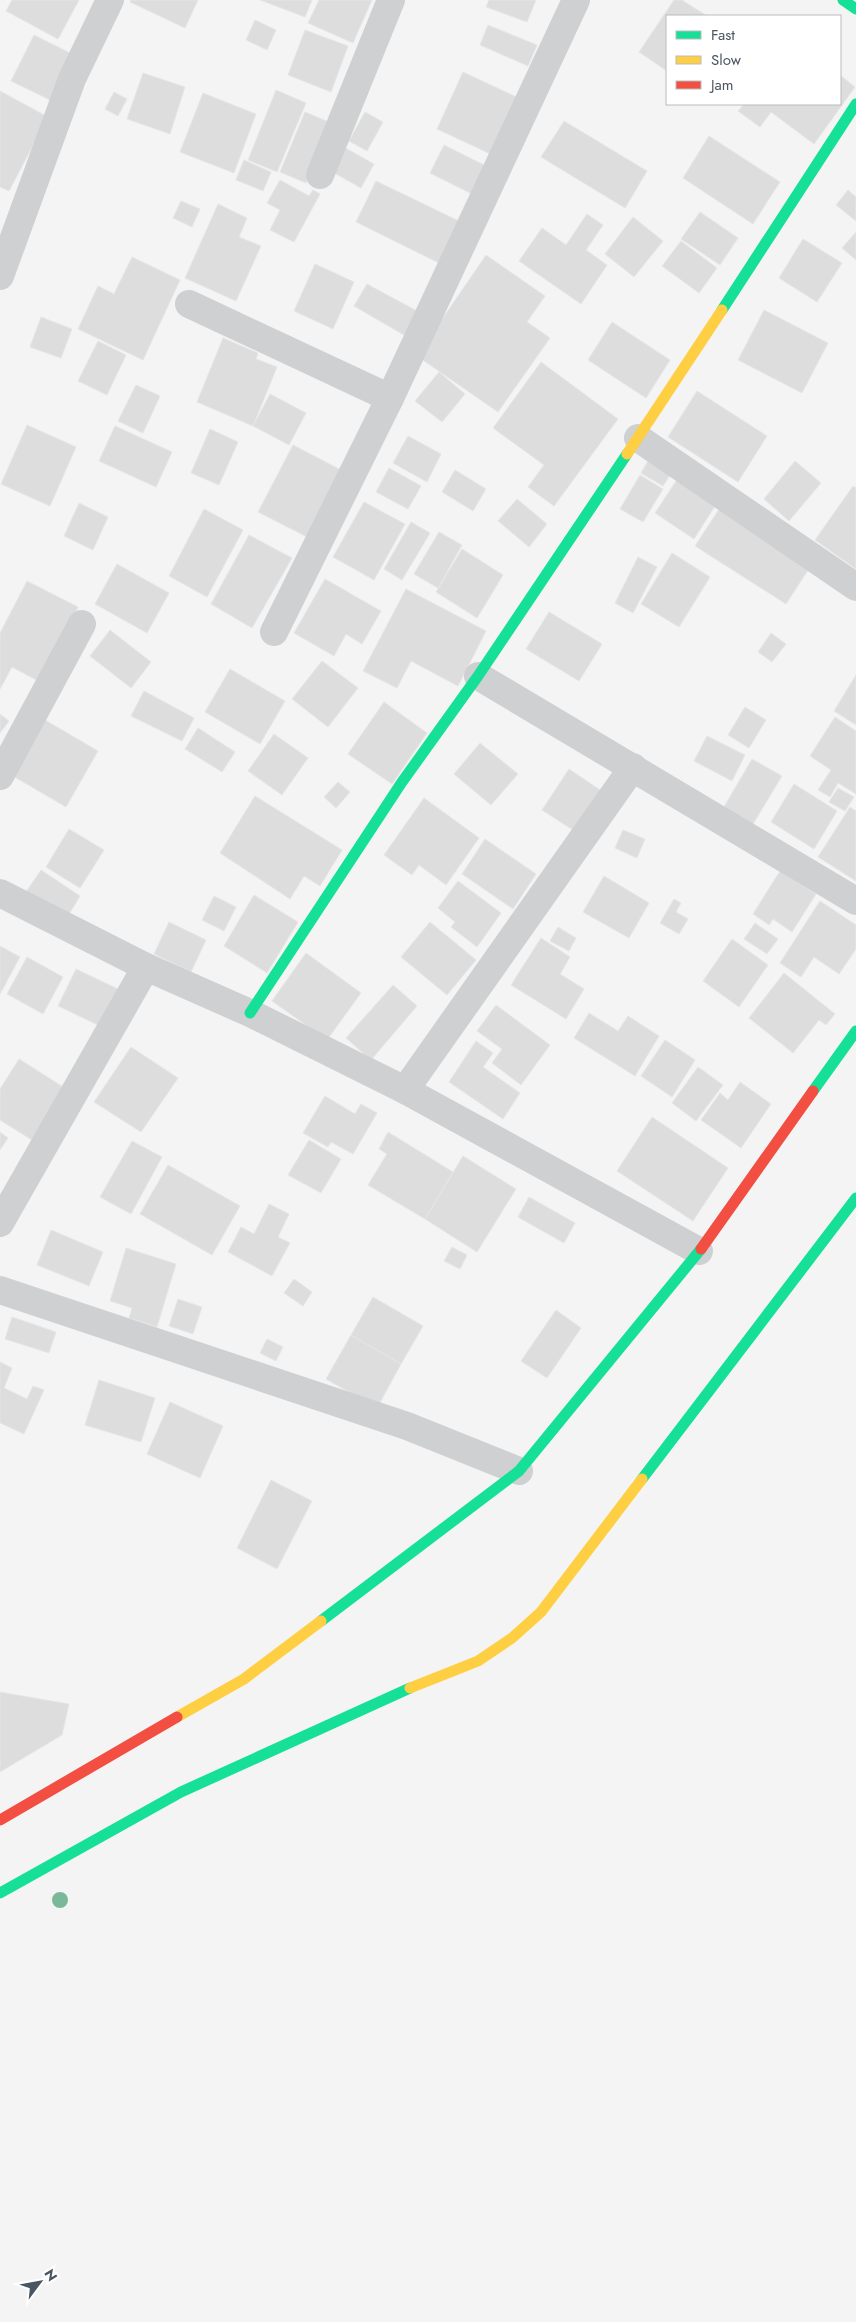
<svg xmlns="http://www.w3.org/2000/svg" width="856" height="2322" viewBox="0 0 856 2322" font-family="Jost,sans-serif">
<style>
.building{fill:#ddddde;stroke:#e5e6e7}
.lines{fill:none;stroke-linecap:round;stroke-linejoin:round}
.street{stroke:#ced0d2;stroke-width:28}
.fast{stroke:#16e098;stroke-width:11}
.slow{stroke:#ffcf43;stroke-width:11}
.jam{stroke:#f24e42;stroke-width:11}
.tree{fill:#7ab899}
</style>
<rect width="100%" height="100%" fill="#f4f4f4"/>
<!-- building -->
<g class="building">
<path d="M12,0H79L58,39L6,11Z"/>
<path d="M131,0H198L185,28L130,2Z"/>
<path d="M260,0H312L305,17Z"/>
<path d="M319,0H372L353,43L308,23Z"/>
<path d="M489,0H536L527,22L486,7Z"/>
<path d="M674,0H682L707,16H667V71L639,52Z"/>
<path d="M255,20L276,30L267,50L246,40Z"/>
<path d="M488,25L537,45L528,66L480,45Z"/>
<path d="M305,30L348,46L331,92L288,75Z"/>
<path d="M34,35L74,55L52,101L11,81Z"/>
<path d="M463,72L523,100L497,157L437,129Z"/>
<path d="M143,73L185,87L170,134L127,119Z"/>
<path d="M840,75L855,87L814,144L771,112L760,127L738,111L744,104H840Z"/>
<path d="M276,90L306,103L277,172L248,160Z"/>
<path d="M0,91L48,117L9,191L0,187Z"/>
<path d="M114,92L127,99L118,116L105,109Z"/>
<path d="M203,93L256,114L234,173L180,152Z"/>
<path d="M305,112L331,123L306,183L280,172Z"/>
<path d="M365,112L383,122L367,151L349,141Z"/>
<path d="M564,121L647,171L625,208L541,157Z"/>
<path d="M709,136L780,182L753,224L683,178Z"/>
<path d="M444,145L488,167L474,195L430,173Z"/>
<path d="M342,146L374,164L361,188L329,170Z"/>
<path d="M244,160L271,172L263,191L236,180Z"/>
<path d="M280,180L309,196L313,190L320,194L294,242L270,230L280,210L267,203Z"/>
<path d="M376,181L463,223L443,265L356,222Z"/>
<path d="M848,190L856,197V221L836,205Z"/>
<path d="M181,201L200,209L192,227L173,218Z"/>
<path d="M218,204L247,218L239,237L261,246L236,301L185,278Z"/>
<path d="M700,212L738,238L720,265L681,239Z"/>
<path d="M587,214L603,225L586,250L607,265L581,304L519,261L542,228L566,245Z"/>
<path d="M633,217L663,241L634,277L605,254Z"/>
<path d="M856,232V260L842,248Z"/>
<path d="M803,239L842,263L817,302L779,278Z"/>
<path d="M681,241L717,268L699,293L662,266Z"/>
<path d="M486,255L545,296L527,322L550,338L498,412L417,356Z"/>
<path d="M132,257L180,280L143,360L78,329L98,286L114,294Z"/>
<path d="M315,264L354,282L333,329L294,311Z"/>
<path d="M367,284L417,311L404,335L354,306Z"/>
<path d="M764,310L828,343L802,393L738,360Z"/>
<path d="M41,317L72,329L61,358L30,347Z"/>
<path d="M612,322L670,360L646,398L588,360Z"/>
<path d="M223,338L258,353L256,359L277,367L253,426L197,402Z"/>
<path d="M98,341L126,355L107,395L78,381Z"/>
<path d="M541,362L618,419L554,506L528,487L544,465L493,428Z"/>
<path d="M439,372L465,394L442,422L415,401Z"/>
<path d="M136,385L160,396L143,433L118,421Z"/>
<path d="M697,391L767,436L738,482L668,437Z"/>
<path d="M270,394L306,413L289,445L253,426Z"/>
<path d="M27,425L76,447L50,506L1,484Z"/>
<path d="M115,426L172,452L156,487L99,461Z"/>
<path d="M210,429L238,442L219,485L191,473Z"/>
<path d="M408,436L441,454L427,482L393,463Z"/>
<path d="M293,445L345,472L311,539L258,512Z"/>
<path d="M651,456L674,469L663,486L641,473Z"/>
<path d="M795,461L821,483L789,521L764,499Z"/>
<path d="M389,468L421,486L408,509L376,492Z"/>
<path d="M455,470L486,489L473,511L442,492Z"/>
<path d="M640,475L663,489L643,522L620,509Z"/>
<path d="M678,478L717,503L694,539L655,513Z"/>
<path d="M853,486L856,488V569L815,540Z"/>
<path d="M517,499L547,524L529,547L498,521Z"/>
<path d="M364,502L405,524L374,580L333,557Z"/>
<path d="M79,503L108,517L93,550L64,536Z"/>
<path d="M721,506L812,564L786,604L695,546Z"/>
<path d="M204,509L243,530L207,597L169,576Z"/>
<path d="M411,522L430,533L402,580L384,569Z"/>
<path d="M439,532L462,545L438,588L414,574Z"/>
<path d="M249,535L292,558L252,628L211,604Z"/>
<path d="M462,549L503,575L477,618L436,592Z"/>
<path d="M672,553L710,577L679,627L641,604Z"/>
<path d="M638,557L657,567L633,613L615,603Z"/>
<path d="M117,564L169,593L147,633L95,604Z"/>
<path d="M325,579L381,611L362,644L346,634L334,656L294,633Z"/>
<path d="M27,581L78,607L40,682L12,667L0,689V633Z"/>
<path d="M406,589L486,631L458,686L411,661L397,688L363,671Z"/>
<path d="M549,612L602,644L579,681L526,649Z"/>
<path d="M110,630L151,662L131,688L90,656Z"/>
<path d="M771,633L786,644L772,662L758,652Z"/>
<path d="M322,661L358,688L328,727L292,699Z"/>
<path d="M230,669L285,701L260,744L205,712Z"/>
<path d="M856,675V725L834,711Z"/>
<path d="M144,691L194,718L182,741L131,716Z"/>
<path d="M384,702L427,733L392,784L348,754Z"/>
<path d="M745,707L766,720L749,748L728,735Z"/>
<path d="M0,714L9,721L0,733Z"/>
<path d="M835,717L856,731V794L838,783L830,797L818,790L831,770L810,756Z"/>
<path d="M45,720L98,751L66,807L13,776Z"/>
<path d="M198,728L235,752L222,772L185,749Z"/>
<path d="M274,734L308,758L282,795L248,771Z"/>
<path d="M707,736L745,755L732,781L694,761Z"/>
<path d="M480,743L518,774L491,805L454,774Z"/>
<path d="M752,759L782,776L750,829L721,812Z"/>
<path d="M569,769L603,792L576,832L542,810Z"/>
<path d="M338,782L350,792L336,808L324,797Z"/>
<path d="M794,784L837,811L814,849L771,822Z"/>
<path d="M838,788L854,797L845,811L829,802Z"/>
<path d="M255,796L342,850L320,886L304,876L290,899L220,853Z"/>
<path d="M424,798L479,838L446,885L419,865L412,875L384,855Z"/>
<path d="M850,807L856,811V881L818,857Z"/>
<path d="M69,829L104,850L80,888L46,867Z"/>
<path d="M623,830L645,839L637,858L615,848Z"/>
<path d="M485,839L536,874L513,909L462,874Z"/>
<path d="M41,870L80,896L66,919L26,892Z"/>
<path d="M780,871L816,894L792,932L773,919L769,925L753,914Z"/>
<path d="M604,876L649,903L629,938L583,912Z"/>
<path d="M458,881L501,913L477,947L451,927L455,922L438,908Z"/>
<path d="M254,895L298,922L267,973L224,946Z"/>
<path d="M214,896L236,907L224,931L202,920Z"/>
<path d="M674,899L681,903L676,912L688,919L679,934L660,923Z"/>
<path d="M820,901L856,925V949L839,974L814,957L801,977L780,963Z"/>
<path d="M169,922L206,940L191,972L154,954Z"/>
<path d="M430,922L476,960L447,995L401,957Z"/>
<path d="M755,923L778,939L767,954L744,939Z"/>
<path d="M558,927L576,938L569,951L550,941Z"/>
<path d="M541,938L570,957L560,974L584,989L566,1019L511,985Z"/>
<path d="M732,939L768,965L739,1007L703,981Z"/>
<path d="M0,946L20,957L0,994Z"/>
<path d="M306,953L361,993L327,1040L272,1001Z"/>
<path d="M27,957L63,977L43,1014L7,994Z"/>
<path d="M76,969L120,990L102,1027L58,1006Z"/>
<path d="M784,973L835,1014L826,1025L819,1020L793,1053L749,1018Z"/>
<path d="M393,985L417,1006L371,1060L346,1038Z"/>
<path d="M496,1005L550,1045L521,1085L492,1063L502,1049L477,1031Z"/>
<path d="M589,1013L618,1031L628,1016L659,1036L635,1076L574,1038Z"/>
<path d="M665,1040L695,1060L672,1097L641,1076Z"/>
<path d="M476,1041L493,1053L483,1067L520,1093L503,1119L449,1082Z"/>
<path d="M131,1047L178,1078L141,1132L94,1102Z"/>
<path d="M19,1059L68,1090L35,1142L0,1120V1089Z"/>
<path d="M698,1067L723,1085L696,1121L672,1103Z"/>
<path d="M740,1082L771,1104L741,1148L701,1120L720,1093L728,1100Z"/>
<path d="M325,1096L355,1114L361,1104L377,1113L353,1154L331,1142L328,1147L303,1133Z"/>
<path d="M652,1117L728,1168L693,1221L617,1171Z"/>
<path d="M0,1132L8,1138L0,1150Z"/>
<path d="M388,1132L453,1172L425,1219L368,1185L387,1154L379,1149Z"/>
<path d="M309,1140L341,1159L321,1193L288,1175Z"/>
<path d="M132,1141L162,1157L131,1214L100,1197Z"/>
<path d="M463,1156L516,1189L477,1252L425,1219Z"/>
<path d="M168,1165L240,1206L212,1255L140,1214Z"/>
<path d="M529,1197L575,1223L564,1243L518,1217Z"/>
<path d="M269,1204L289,1214L278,1237L290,1243L272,1276L228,1252L241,1227L254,1234Z"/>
<path d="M51,1230L103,1252L89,1286L37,1265Z"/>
<path d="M452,1247L467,1255L460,1269L444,1261Z"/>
<path d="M126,1248L176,1264L157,1327L129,1318L132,1308L110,1301Z"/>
<path d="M294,1279L312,1292L303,1306L284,1293Z"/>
<path d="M373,1297L423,1326L401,1364L351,1335Z"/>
<path d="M178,1299L202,1307L193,1334L169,1326Z"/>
<path d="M556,1310L581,1328L547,1378L521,1361Z"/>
<path d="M12,1317L56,1332L49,1353L5,1339Z"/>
<path d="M351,1335L401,1364L377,1408L326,1379Z"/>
<path d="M267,1339L283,1347L276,1361L260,1353Z"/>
<path d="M0,1362L12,1368L4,1388L27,1399L33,1386L44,1390L24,1434L0,1423Z"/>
<path d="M99,1380L155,1398L141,1442L85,1425Z"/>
<path d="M170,1402L223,1426L200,1478L147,1454Z"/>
<path d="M271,1480L312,1501L277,1569L237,1548Z"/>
<path d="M0,1692L69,1704L62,1735L0,1772Z"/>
</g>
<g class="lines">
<!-- street -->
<g class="street">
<path d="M320,175L391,0"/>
<path d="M0,276L72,79L110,0"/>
<path d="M189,304L390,398"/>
<path d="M638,438L856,587"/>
<path d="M274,632L390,398L576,0"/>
<path d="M478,676L856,901"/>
<path d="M0,776L82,624"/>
<path d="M0,893L146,967L250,1013L405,1090L699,1251"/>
<path d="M405,1090L633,767"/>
<path d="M0,1223L146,967"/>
<path d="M0,1290L407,1426L519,1471"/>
</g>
<!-- fast -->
<g class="fast">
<path d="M843,0L856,9"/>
<path d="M722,310L856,104"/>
<path d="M250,1013L402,782L478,676L627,454"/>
<path d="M813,1091L856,1031"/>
<path d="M642,1479L856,1198"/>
<path d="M321,1621L519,1471L701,1249"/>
<path d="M0,1893L181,1792L410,1688"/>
</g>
<!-- slow -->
<g class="slow">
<path d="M627,454L722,310"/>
<path d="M410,1688L478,1661L512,1638L541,1612L642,1479"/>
<path d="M177,1717L244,1679L321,1621"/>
</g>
<!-- jam -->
<g class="jam">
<path d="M701,1249L813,1091"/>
<path d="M0,1820L177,1717"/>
</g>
</g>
<!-- trees -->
<circle class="tree" cx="60" cy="1900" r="8"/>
<!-- legend -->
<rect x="666" y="15" width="175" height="90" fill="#ffffff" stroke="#b7bbc0"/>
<rect x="676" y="31" width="25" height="8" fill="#16e098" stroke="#b7bbc0"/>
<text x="711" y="40" font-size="15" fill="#4a5661">Fast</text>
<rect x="676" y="56" width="25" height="8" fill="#ffcf43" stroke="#b7bbc0"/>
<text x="711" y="65" font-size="15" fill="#4a5661">Slow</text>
<rect x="676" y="81" width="25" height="8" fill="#f24e42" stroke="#b7bbc0"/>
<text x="711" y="90" font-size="15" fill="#4a5661">Jam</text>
<!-- north arrow -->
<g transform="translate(40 2282) rotate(58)" stroke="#ffffff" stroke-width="4" paint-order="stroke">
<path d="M0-4L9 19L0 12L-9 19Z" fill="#4a5661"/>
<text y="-8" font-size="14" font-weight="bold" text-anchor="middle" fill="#4a5661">N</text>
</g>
</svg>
